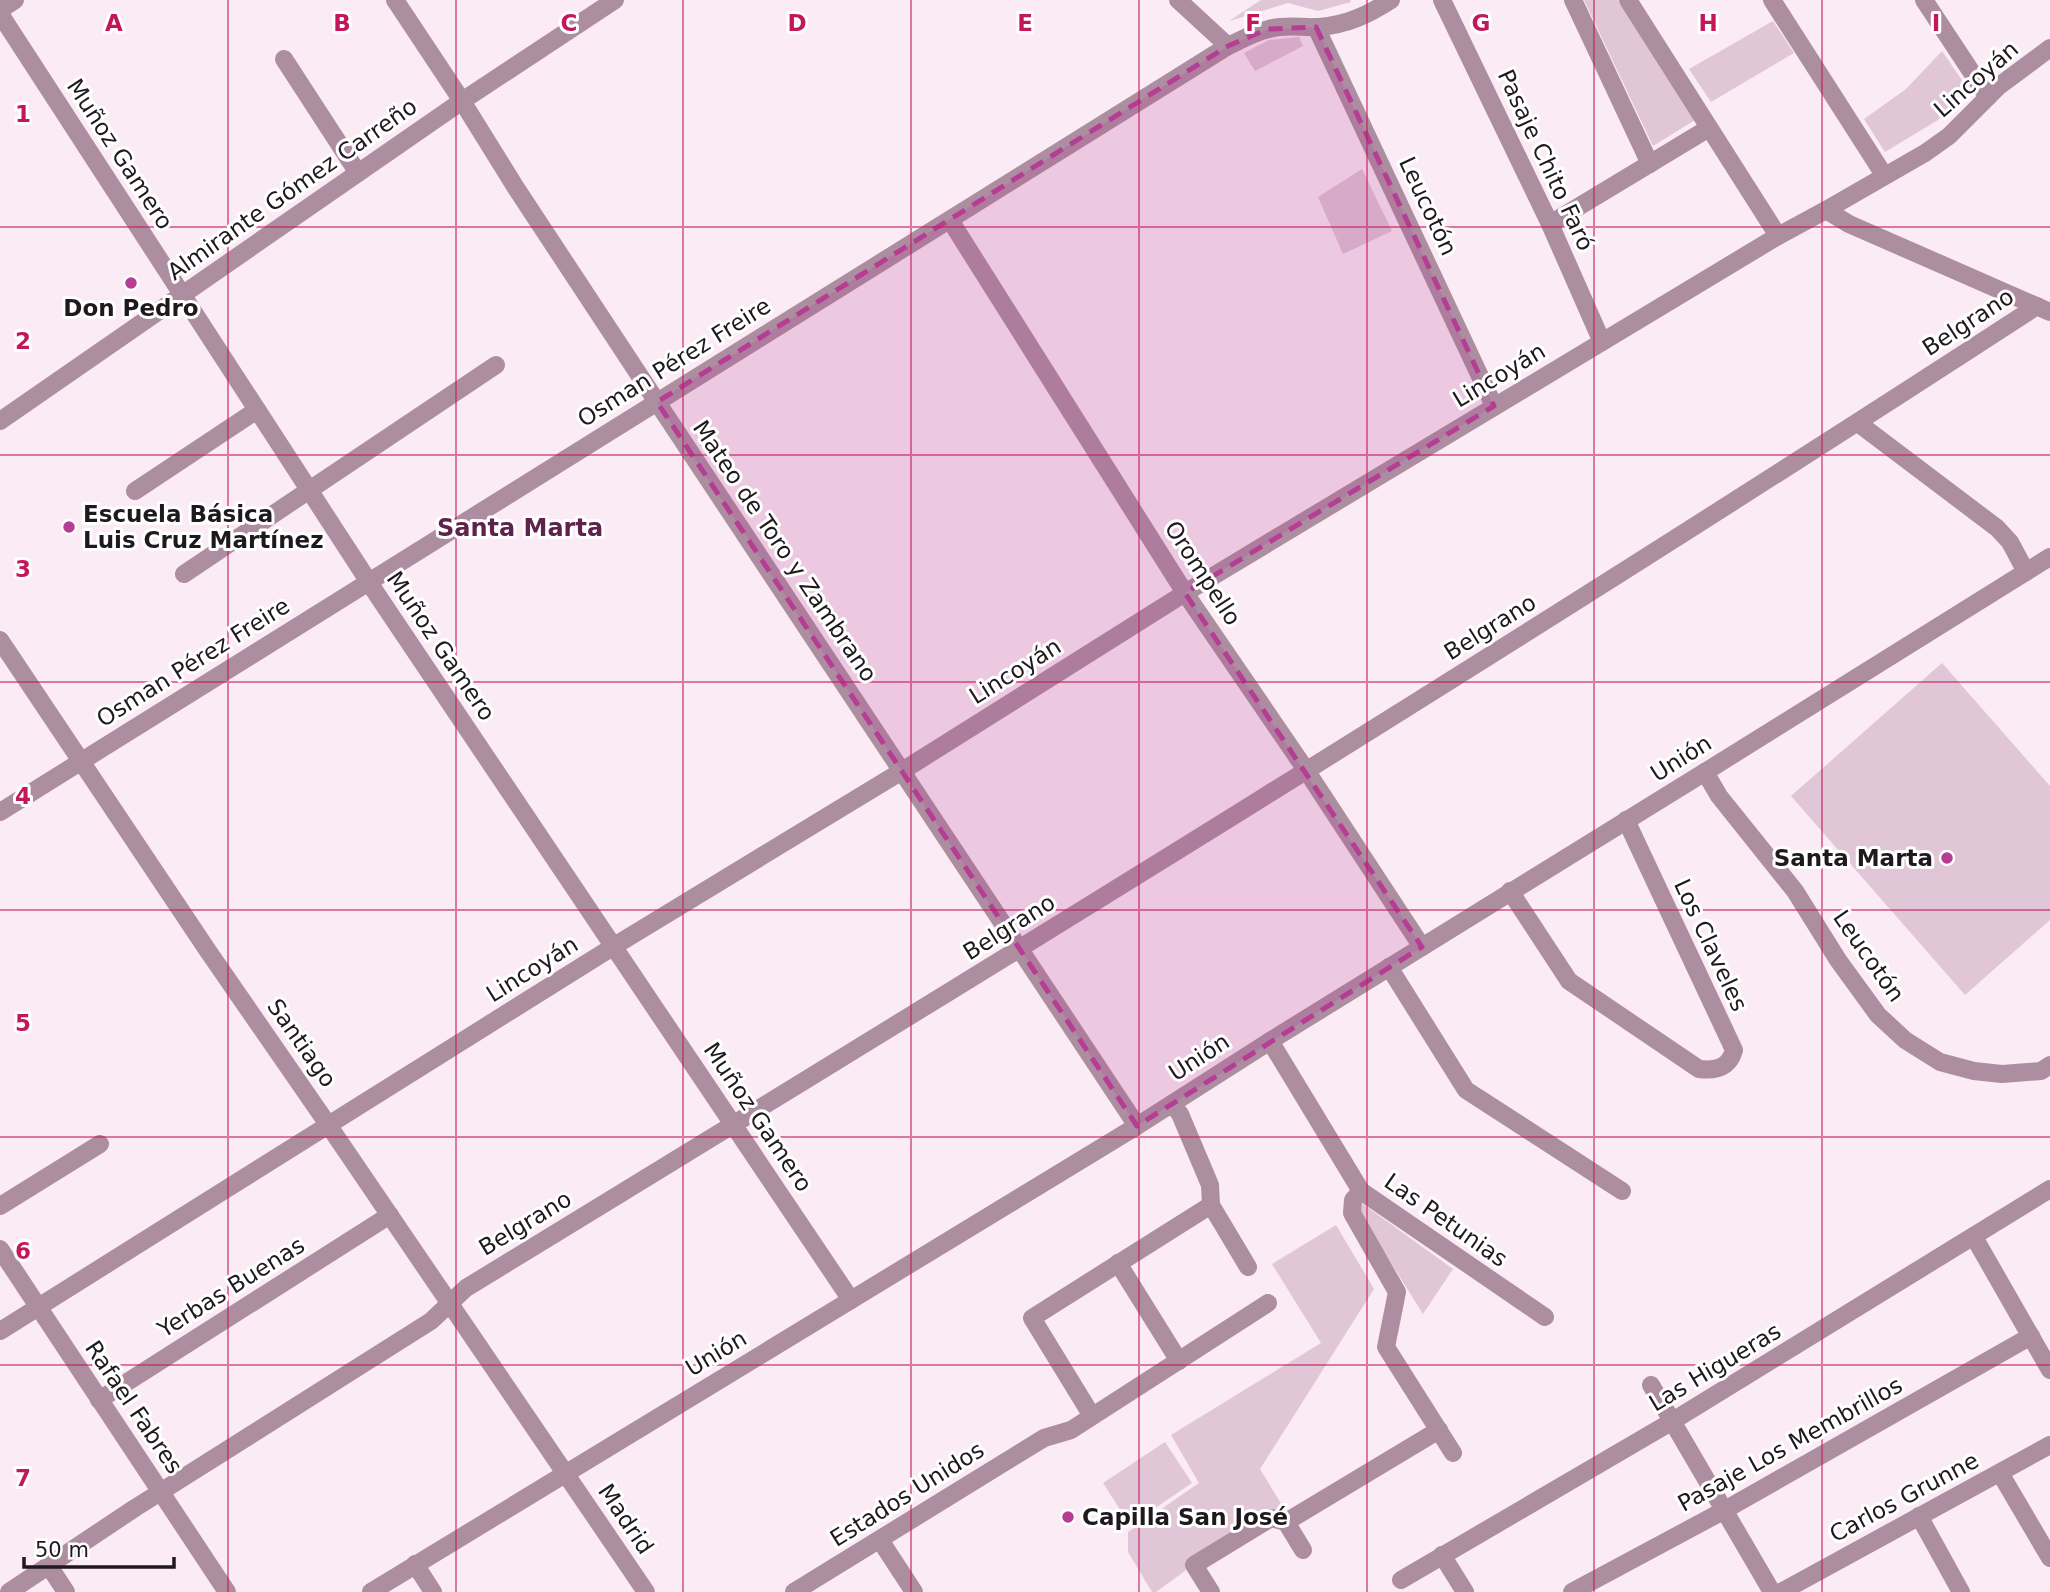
<svg xmlns="http://www.w3.org/2000/svg" width="2050" height="1592" viewBox="0 0 2050 1592" font-family="'DejaVu Sans',sans-serif">
<style>
.green{fill:#e1c6d7}
.lines{fill:none;stroke-linecap:round;stroke-linejoin:round}
.minor{stroke:#ad8ea1;stroke-width:18}
.tertiary{stroke:#ad8ea1;stroke-width:18}
.marked{fill:#b53e94;fill-opacity:0.2;stroke:#b53e94;stroke-width:5;stroke-dasharray:14 9;stroke-linejoin:round}
.grid{fill:none;stroke:#c2185b;stroke-width:2;stroke-opacity:0.55}
.poi-dot{fill:#b53e94;stroke:#fff;stroke-width:2.5}
.labels{text-anchor:middle;stroke-width:6;stroke-linejoin:round;paint-order:stroke}
.street-label{font-size:23px;fill:#1e191c;stroke:#fff}
.poi-label{font-size:23px;font-weight:bold;fill:#1e191c;stroke:#fff;text-anchor:start}
.neighbourhood-label{font-size:24px;font-weight:bold;fill:#5d234c;stroke:#fff}
.grid-label{font-size:23px;text-anchor:middle;font-weight:bold;fill:#c2185b;stroke:#fff;stroke-width:6;stroke-linejoin:round;paint-order:stroke}
</style>
<rect width="100%" height="100%" fill="#faebf4"/>
<!-- green -->
<g class="green">
<path d="M1261,0H1350L1351,2L1318,11L1288,3L1229,21Z"/>
<path d="M1584,0H1618L1695,120L1653,146Z"/>
<path d="M1773,21L1794,53L1711,102L1689,69Z"/>
<path d="M1299,37L1303,46L1255,71L1244,53L1269,40Z"/>
<path d="M1942,51L1968,89L1938,120L1885,152L1864,119L1906,89Z"/>
<path d="M1362,169L1392,231L1343,254L1318,197Z"/>
<path d="M1942,663L2050,786V920L1965,995L1791,796Z"/>
<path d="M1363,1204L1453,1269L1423,1314L1357,1208Z"/>
<path d="M1336,1225L1374,1289L1260,1469L1285,1510L1266,1513L1192,1558L1185,1571L1156,1592H1152L1128,1552V1532L1199,1483L1171,1435L1321,1343L1272,1264Z"/>
<path d="M1165,1442L1192,1483L1130,1525L1103,1483Z"/>
</g>
<g class="lines">
<!-- minor -->
<g class="minor">
<path d="M1178,0L1228,46"/>
<path d="M1442,0L1550,224L1602,342"/>
<path d="M1573,0L1650,164"/>
<path d="M1628,0L1778,236"/>
<path d="M1772,0L1884,175"/>
<path d="M1924,0L1988,97"/>
<path d="M0,10L15,0"/>
<path d="M0,14L378,596L851,1300"/>
<path d="M1316,27L1494,406"/>
<path d="M284,59L358,173"/>
<path d="M462,101L516,188L657,402L1137,1126"/>
<path d="M950,220L1185,593L1306,770L1422,947"/>
<path d="M1550,224L1709,128"/>
<path d="M1858,423L1997,528L2010,542L2026,572"/>
<path d="M135,491L257,410"/>
<path d="M184,574L496,365"/>
<path d="M0,812L1228,46C1241,40 1255,32 1269,29C1286,24 1302,28 1319,27C1346,25 1368,15 1391,0"/>
<path d="M1510,891L1569,981L1699,1069C1716,1071 1729,1068 1734,1050L1626,820"/>
<path d="M1389,967L1466,1090L1622,1191"/>
<path d="M1270,1041L1361,1191L1545,1317"/>
<path d="M1172,1104L1180,1114L1210,1185L1211,1205L1248,1267"/>
<path d="M1361,1191L1353,1200L1352,1213L1397,1292L1386,1347L1453,1453"/>
<path d="M0,1206L100,1144"/>
<path d="M1974,1237L2050,1370"/>
<path d="M0,1249L227,1592"/>
<path d="M1118,1263L1179,1361"/>
<path d="M0,1331L614,946L902,771L1185,593L1778,236L1826,210"/>
<path d="M1651,1385L1772,1592"/>
<path d="M99,1400L390,1215"/>
<path d="M1092,1416L1032,1318L1211,1205"/>
<path d="M2000,1473L2050,1558"/>
<path d="M1919,1516L1961,1592"/>
<path d="M1286,1522L1439,1430"/>
<path d="M880,1540L914,1592"/>
<path d="M1442,1555L1465,1592"/>
<path d="M415,1564L433,1592"/>
<path d="M49,1566L66,1592"/>
<path d="M1401,1580L1671,1422L2050,1189"/>
<path d="M9,1592L135,1508L431,1321L466,1288C993,966 1519,643 2037,306"/>
<path d="M371,1592L1137,1126L1270,1041L1705,772"/>
<path d="M794,1592L1044,1438L1071,1430L1268,1303"/>
<path d="M1211,1592L1194,1565L1271,1518L1286,1522L1303,1550"/>
<path d="M1572,1592L1723,1511L2031,1336"/>
<path d="M1781,1592L2050,1445"/>
</g>
<!-- tertiary -->
<g class="tertiary">
<path d="M395,0L462,101"/>
<path d="M2050,48L1999,86L1949,136L1925,153L1826,210L1849,224L2050,312"/>
<path d="M0,421L462,101L615,0"/>
<path d="M2050,557L1705,772L1719,796L1795,891L1838,960L1878,1015L1905,1040L1940,1062L1974,1071L2002,1074L2041,1071L2050,1065"/>
<path d="M0,640L208,951L329,1126L646,1592"/>
</g>
</g>
<!-- marked area -->
<path class="marked" d="M1316,27L1494,406L1185,593L1422,947L1137,1126L657,402L1228,46L1268,29Z"/>
<!-- grid -->
<path class="grid" d="M228,0V1592M456,0V1592M683,0V1592M911,0V1592M1139,0V1592M1367,0V1592M1594,0V1592M1822,0V1592M0,227H2050M0,455H2050M0,682H2050M0,910H2050M0,1137H2050M0,1365H2050"/>
<!-- markers -->
<g class="poi-dot">
<circle cx="131" cy="283" r="7"/>
<circle cx="69" cy="527" r="7"/>
<circle cx="1947" cy="858" r="7"/>
<circle cx="1068" cy="1517" r="7"/>
</g>
<g class="labels">
<!-- street labels -->
<g class="street-label">
<text transform="translate(1976 79) rotate(-41)" y="8">Lincoyán</text>
<text transform="translate(120 154) rotate(57)" y="8">Muñoz Gamero</text>
<text transform="translate(1546 160) rotate(65)" y="8">Pasaje Chito Faró</text>
<text transform="translate(292 189) rotate(-35)" y="8">Almirante Gómez Carreño</text>
<text transform="translate(1428 206) rotate(65)" y="8">Leucotón</text>
<text transform="translate(1968 322) rotate(-33)" y="8">Belgrano</text>
<text transform="translate(674 362) rotate(-32)" y="8">Osman Pérez Freire</text>
<text transform="translate(1499 375) rotate(-31)" y="8">Lincoyán</text>
<text transform="translate(785 551) rotate(56)" y="8">Mateo de Toro y Zambrano</text>
<text transform="translate(1203 573) rotate(57)" y="8">Orompello</text>
<text transform="translate(1490 627) rotate(-32)" y="8">Belgrano</text>
<text transform="translate(441 646) rotate(56)" y="8">Muñoz Gamero</text>
<text transform="translate(193 662) rotate(-32)" y="8">Osman Pérez Freire</text>
<text transform="translate(1015 671) rotate(-32)" y="8">Lincoyán</text>
<text transform="translate(1681 758) rotate(-32)" y="8">Unión</text>
<text transform="translate(1009 927) rotate(-32)" y="8">Belgrano</text>
<text transform="translate(1711 945) rotate(65)" y="8">Los Claveles</text>
<text transform="translate(1869 956) rotate(55)" y="8">Leucotón</text>
<text transform="translate(532 969) rotate(-32)" y="8">Lincoyán</text>
<text transform="translate(302 1043) rotate(55)" y="8">Santiago</text>
<text transform="translate(1199 1057) rotate(-33)" y="8">Unión</text>
<text transform="translate(758 1117) rotate(56)" y="8">Muñoz Gamero</text>
<text transform="translate(1446 1220) rotate(35)" y="8">Las Petunias</text>
<text transform="translate(525 1223) rotate(-31)" y="8">Belgrano</text>
<text transform="translate(231 1287) rotate(-32)" y="8">Yerbas Buenas</text>
<text transform="translate(716 1353) rotate(-31)" y="8">Unión</text>
<text transform="translate(1715 1367) rotate(-31)" y="8">Las Higueras</text>
<text transform="translate(134 1407) rotate(56)" y="8">Rafael Fabres</text>
<text transform="translate(1790 1444) rotate(-29)" y="8">Pasaje Los Membrillos</text>
<text transform="translate(907 1494) rotate(-32)" y="8">Estados Unidos</text>
<text transform="translate(1904 1497) rotate(-28)" y="8">Carlos Grunne</text>
<text transform="translate(626 1519) rotate(56)" y="8">Madrid</text>
</g>
<!-- poi labels -->
<g class="poi-label">
<text x="131" y="316" text-anchor="middle">Don Pedro</text>
<text x="83" y="522">Escuela Básica<tspan x="83" dy="26">Luis Cruz Martínez</tspan></text>
<text x="1933" y="866" text-anchor="end">Santa Marta</text>
<text x="1082" y="1525">Capilla San José</text>
</g>
<!-- neighbourhood labels -->
<g class="neighbourhood-label">
<text x="520" y="536">Santa Marta</text>
</g>
</g>
<g class="grid-label">
<text x="114" y="31">A</text>
<text x="342" y="31">B</text>
<text x="569" y="31">C</text>
<text x="797" y="31">D</text>
<text x="1025" y="31">E</text>
<text x="1253" y="31">F</text>
<text x="1481" y="31">G</text>
<text x="1708" y="31">H</text>
<text x="1936" y="31">I</text>
<text x="23" y="122">1</text>
<text x="23" y="349">2</text>
<text x="23" y="577">3</text>
<text x="23" y="804">4</text>
<text x="23" y="1031">5</text>
<text x="23" y="1259">6</text>
<text x="23" y="1486">7</text>
</g>
<!-- scale -->
<path d="M24 1557v10h150v-10" fill="none" stroke="#1e191c" stroke-width="3.5"/>
<text x="35" y="1557" font-size="21" fill="#1e191c" stroke="#ffffff" stroke-width="5" paint-order="stroke">50 m</text>
</svg>
